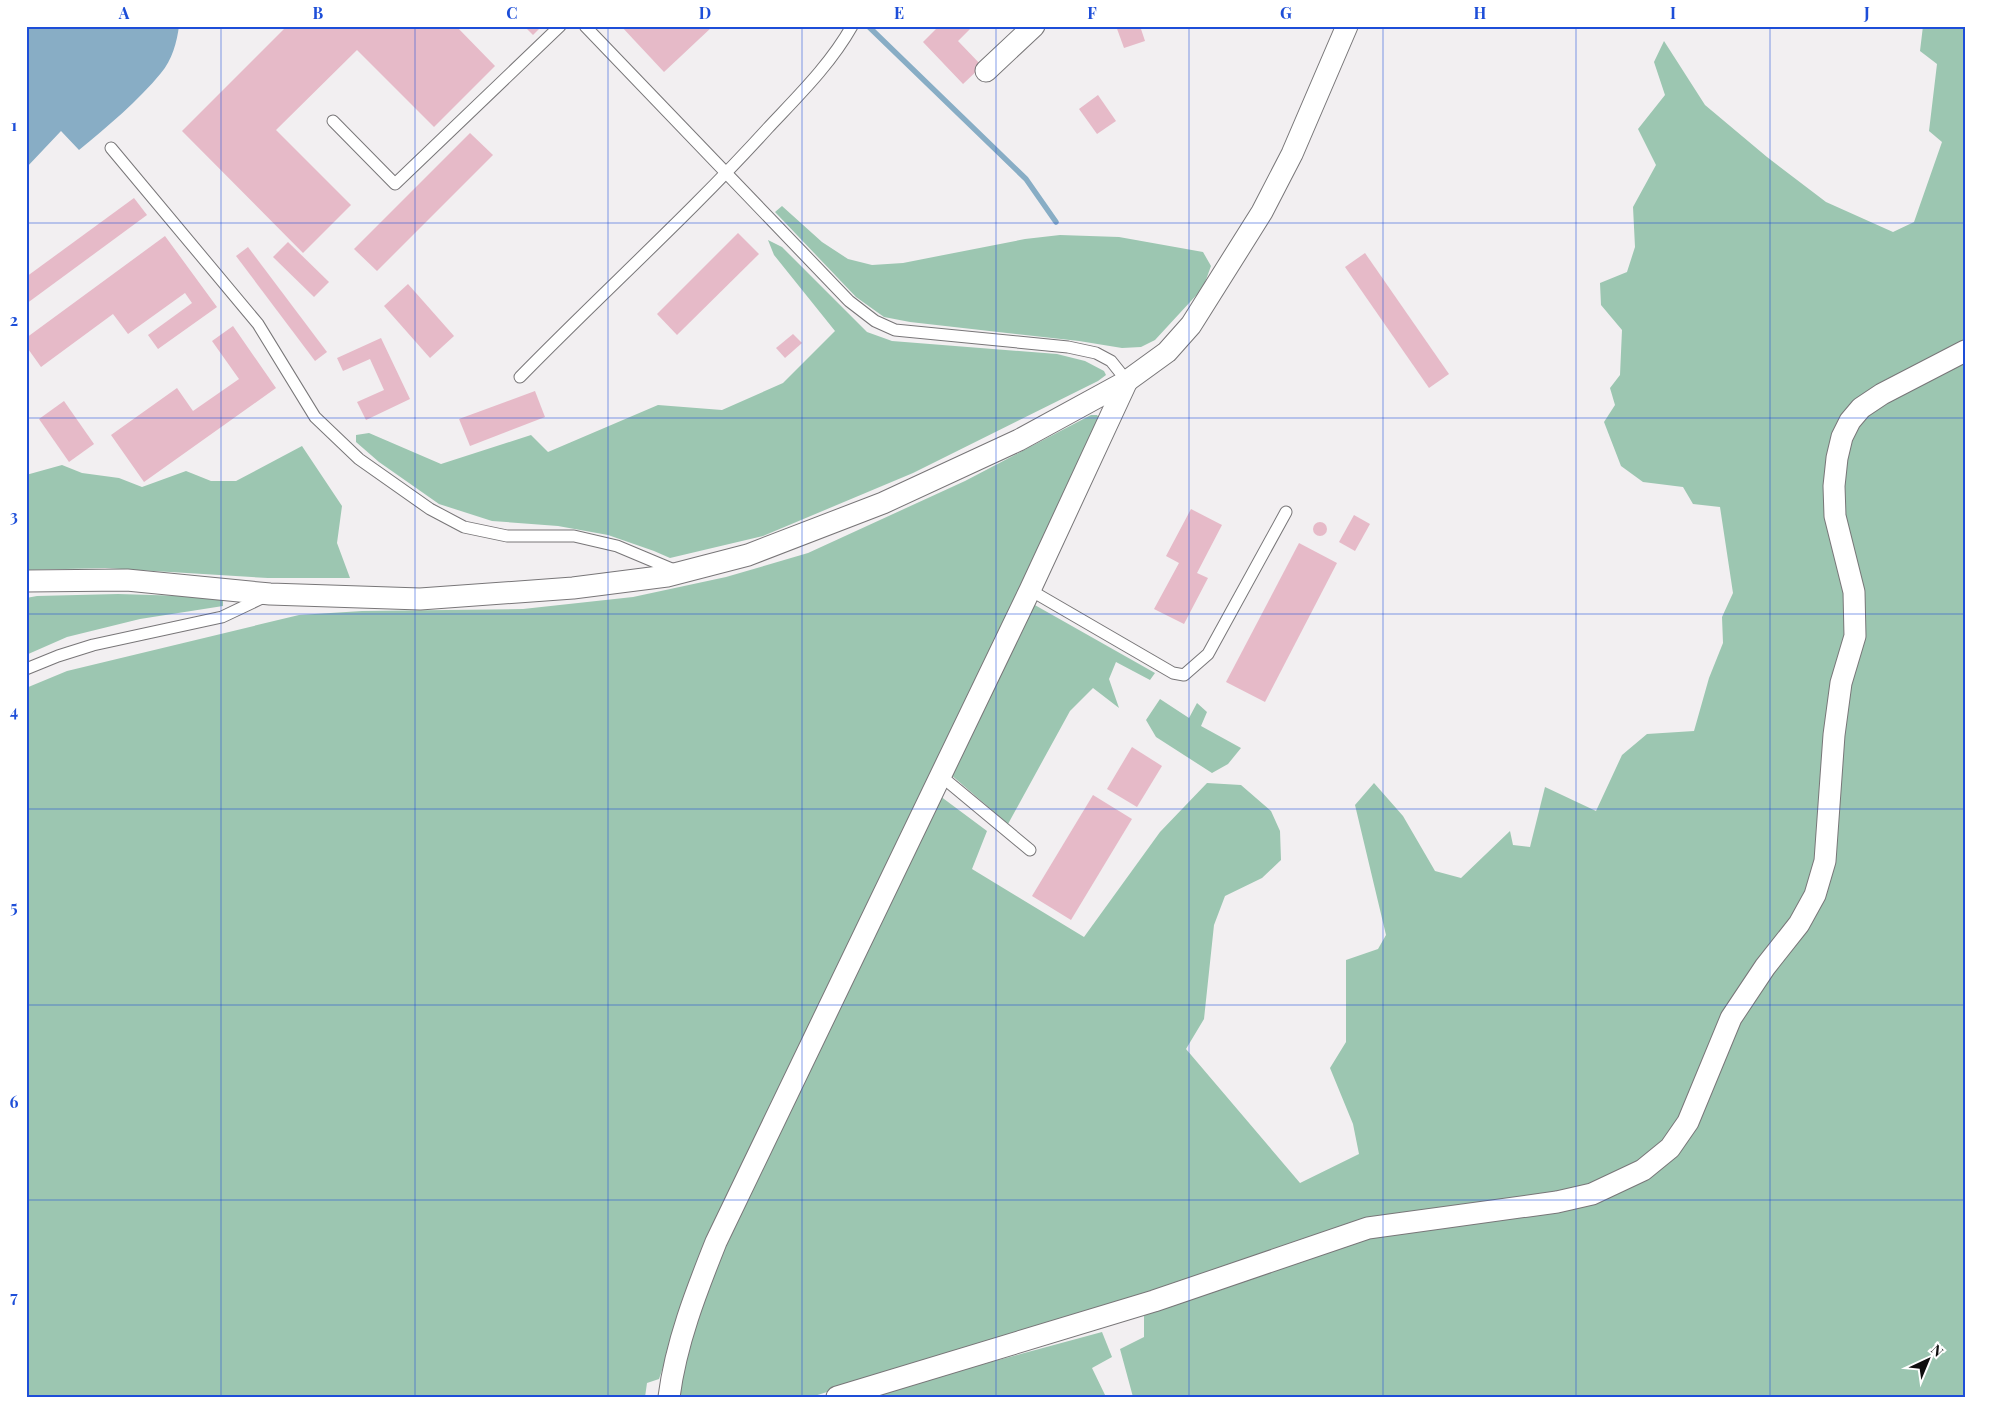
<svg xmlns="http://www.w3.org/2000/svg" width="1991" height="1423" viewBox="0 0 1991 1423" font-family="'Playfair Display',serif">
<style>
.forest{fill:#9cc6b1}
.water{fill:#88adc5}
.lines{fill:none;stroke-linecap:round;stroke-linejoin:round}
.stream{stroke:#88adc5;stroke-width:5.5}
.building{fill:#e6bac8}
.service-casing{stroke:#787678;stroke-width:13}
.minor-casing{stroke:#787678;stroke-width:23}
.service{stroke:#fff;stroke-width:11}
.minor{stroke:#fff;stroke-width:21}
.grid{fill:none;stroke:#1d4ed8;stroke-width:1;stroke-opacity:0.55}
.neatline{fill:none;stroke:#1d4ed8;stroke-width:2}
.grid-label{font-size:16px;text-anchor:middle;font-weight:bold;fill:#1d4ed8}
</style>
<rect width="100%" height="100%" fill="#f2eff1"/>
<!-- forest -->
<g class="forest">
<path d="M1923,26H1965V345L1835,437L1849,615L1820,864L1693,1096L1664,1145L1637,1165L1590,1185L1554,1195L1478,1205L1159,1289L811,1397H675V1387L723,1242L940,796L987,831L972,869L1084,937L1160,832L1207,783L1241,785L1271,811L1280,831L1281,860L1262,878L1225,896L1214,925L1204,1019L1186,1049L1300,1183L1359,1154L1353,1124L1330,1068L1346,1042V960L1378,949L1386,935L1355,805L1374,783L1403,816L1435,871L1461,878L1510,831L1513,845L1530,847L1545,787L1596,811L1622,755L1647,734L1694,731L1709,678L1723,643L1722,617L1733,593L1720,507L1693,504L1683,487L1643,482L1621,466L1604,422L1615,405L1610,388L1620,375L1622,330L1601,305L1600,283L1627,272L1635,247L1633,207L1656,165L1638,129L1665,95L1654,62L1664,41L1705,105L1767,157L1826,202L1893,232L1914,222L1942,142L1929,131L1937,64L1920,51Z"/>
<path d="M782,206L822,242L848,259L872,265L903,263L1025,239L1060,235L1119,237L1203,252L1211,266L1203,288L1155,340L1141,347L1122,348L1079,341L910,322L884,317L856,297L775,212Z"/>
<path d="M768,240L782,247L867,332L892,341L1057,354L1085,361L1104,371L1106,375L1098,381L913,473L763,536L670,558L654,551L608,535L558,526L492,521L439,504L379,462L356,442V435L369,433L441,464L531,435L548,452L658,405L722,410L783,383L835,331L774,255Z"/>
<path d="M1965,360V1397H1133L1120,1349L1144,1337V1316L1159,1306L1374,1234L1644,1175L1736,1021L1802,931L1850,668L1841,515L1849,439L1867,413Z"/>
<path d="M1091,415H1097L1101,420L695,1273L659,1379L647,1383L645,1397H26V688L67,671L299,615L362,611L523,609L633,597L726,577L808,553L965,481Z"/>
<path d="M302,446L342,506L337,543L350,578H268L105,568L26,570V475L62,465L82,473L119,478L142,487L186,471L211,481H236Z"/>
<path d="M118,594L184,596L223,600V606L140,619L67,637L26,655V598L37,596Z"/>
<path d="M1033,604L1155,673L1150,680L1116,662L1109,679L1119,708L1093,688L1070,711L1008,824L950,774Z"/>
<path d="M1160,699L1189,718L1197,703L1207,712L1201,726L1241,748L1228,764L1212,773L1156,737L1146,720Z"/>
<path d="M1102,1332L1112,1357L1092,1368L1106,1397H861Z"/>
</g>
<!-- water -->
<path class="water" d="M26,26H179C177,42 172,60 161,73C139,100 106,128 79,150L61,131L26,168Z"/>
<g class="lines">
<!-- stream -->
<path class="stream" d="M868,26L1026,179L1056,222"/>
</g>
<!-- building -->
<g class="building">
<path d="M287,26H456L495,66L434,127L357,50L276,130L351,205L303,253L182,131Z"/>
<path d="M524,26H542L533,35Z"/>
<path d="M621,26H713L664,72Z"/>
<path d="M939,26H973L958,41L982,66L963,84L923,42Z"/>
<path d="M1116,26H1140L1145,41L1124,48Z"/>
<path d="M1098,95L1116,121L1097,134L1079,109Z"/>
<path d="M470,133L493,155L377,271L354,249Z"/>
<path d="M134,198L147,215L26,304V277Z"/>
<path d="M738,233L759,254L677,335L657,314Z"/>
<path d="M165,236L217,307L158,349L148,335L192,303L185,293L128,334L113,314L41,367L26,346V338Z"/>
<path d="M288,242L329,282L314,297L273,257Z"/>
<path d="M248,247L327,352L315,361L236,256Z"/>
<path d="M1365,253L1449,374L1429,388L1345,267Z"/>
<path d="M408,284L454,336L430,358L384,306Z"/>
<path d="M233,326L276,388L144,482L111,435L177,388L193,411L239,379L212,341Z"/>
<path d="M793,334L802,343L785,358L776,348Z"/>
<path d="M381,338L410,399L366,420L357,402L384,390L370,359L343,371L337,358Z"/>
<path d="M535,391L545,417L470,446L459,419Z"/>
<path d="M64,401L94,444L69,462L39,419Z"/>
<path d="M1191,509L1222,525L1197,573L1208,578L1184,624L1154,609L1179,563L1166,556Z"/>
<path d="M1354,515L1370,524L1355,551L1339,542Z"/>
<circle cx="1320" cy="529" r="7"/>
<path d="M1299,543L1337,563L1265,702L1226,682Z"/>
<path d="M1132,747L1162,766L1137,807L1107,789Z"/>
<path d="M1093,795L1132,819L1071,920L1032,896Z"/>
</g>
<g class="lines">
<defs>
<g id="service">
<path d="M585,26L849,301L875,321L895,330L1068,347L1096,353L1111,361L1127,381"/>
<path d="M333,121L395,184L560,26"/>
<path d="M111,148L258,324L315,417L359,459L430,509L464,527L507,536H574L617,546L679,572"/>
<path d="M520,377C602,293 689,215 768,128C798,96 830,65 852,26"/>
<path d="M1030,590L1173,673L1184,675L1208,654L1286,512"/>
<path d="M26,669L58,656L93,645L222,617L264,597"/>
<path d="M941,776L1030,850"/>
</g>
<g id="minor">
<path d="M986,71L1034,26"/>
<path d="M26,581L127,580L270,594L420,599L573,588L667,576L748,555L883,503L1019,440L1127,381L1167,352L1191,325L1262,212L1292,154L1347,26"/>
<path d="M669,1397C676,1343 696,1292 716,1242L1030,590L1127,381"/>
<path d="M837,1397L1154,1301L1368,1228L1557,1202L1592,1194L1643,1170L1670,1148L1688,1122L1731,1018L1765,967L1799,924L1815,895L1825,861L1834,735L1841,683L1855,636L1854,592L1835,516L1834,486L1837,458L1842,437L1850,421L1861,408L1882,394L1965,351"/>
</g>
</defs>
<!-- service casing -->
<use href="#service" class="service-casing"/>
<!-- minor casing -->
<use href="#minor" class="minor-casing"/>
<!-- service -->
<use href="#service" class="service"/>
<!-- minor -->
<use href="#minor" class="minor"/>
</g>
<!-- grid -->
<path class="grid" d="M221,26V1397M415,26V1397M608,26V1397M802,26V1397M996,26V1397M1189,26V1397M1383,26V1397M1576,26V1397M1770,26V1397M26,223H1965M26,418H1965M26,614H1965M26,809H1965M26,1005H1965M26,1200H1965"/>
<!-- border -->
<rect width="1991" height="1423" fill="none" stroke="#ffffff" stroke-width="55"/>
<!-- north arrow -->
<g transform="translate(1928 1360) rotate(44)" stroke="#ffffff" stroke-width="4" paint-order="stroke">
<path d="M0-4L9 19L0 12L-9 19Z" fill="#0f0e0e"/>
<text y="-8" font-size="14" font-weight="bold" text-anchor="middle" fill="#0f0e0e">N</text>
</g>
<rect x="28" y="28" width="1936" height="1368" class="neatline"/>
<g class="grid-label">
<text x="124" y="19">A</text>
<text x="318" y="19">B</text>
<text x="512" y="19">C</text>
<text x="705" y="19">D</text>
<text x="899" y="19">E</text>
<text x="1092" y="19">F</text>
<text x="1286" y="19">G</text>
<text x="1480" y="19">H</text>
<text x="1673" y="19">I</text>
<text x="1867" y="19">J</text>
<text x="14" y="131">1</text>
<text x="14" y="326">2</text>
<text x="14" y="522">3</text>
<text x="14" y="717">4</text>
<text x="14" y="913">5</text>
<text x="14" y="1108">6</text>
<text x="14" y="1303">7</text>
</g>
</svg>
